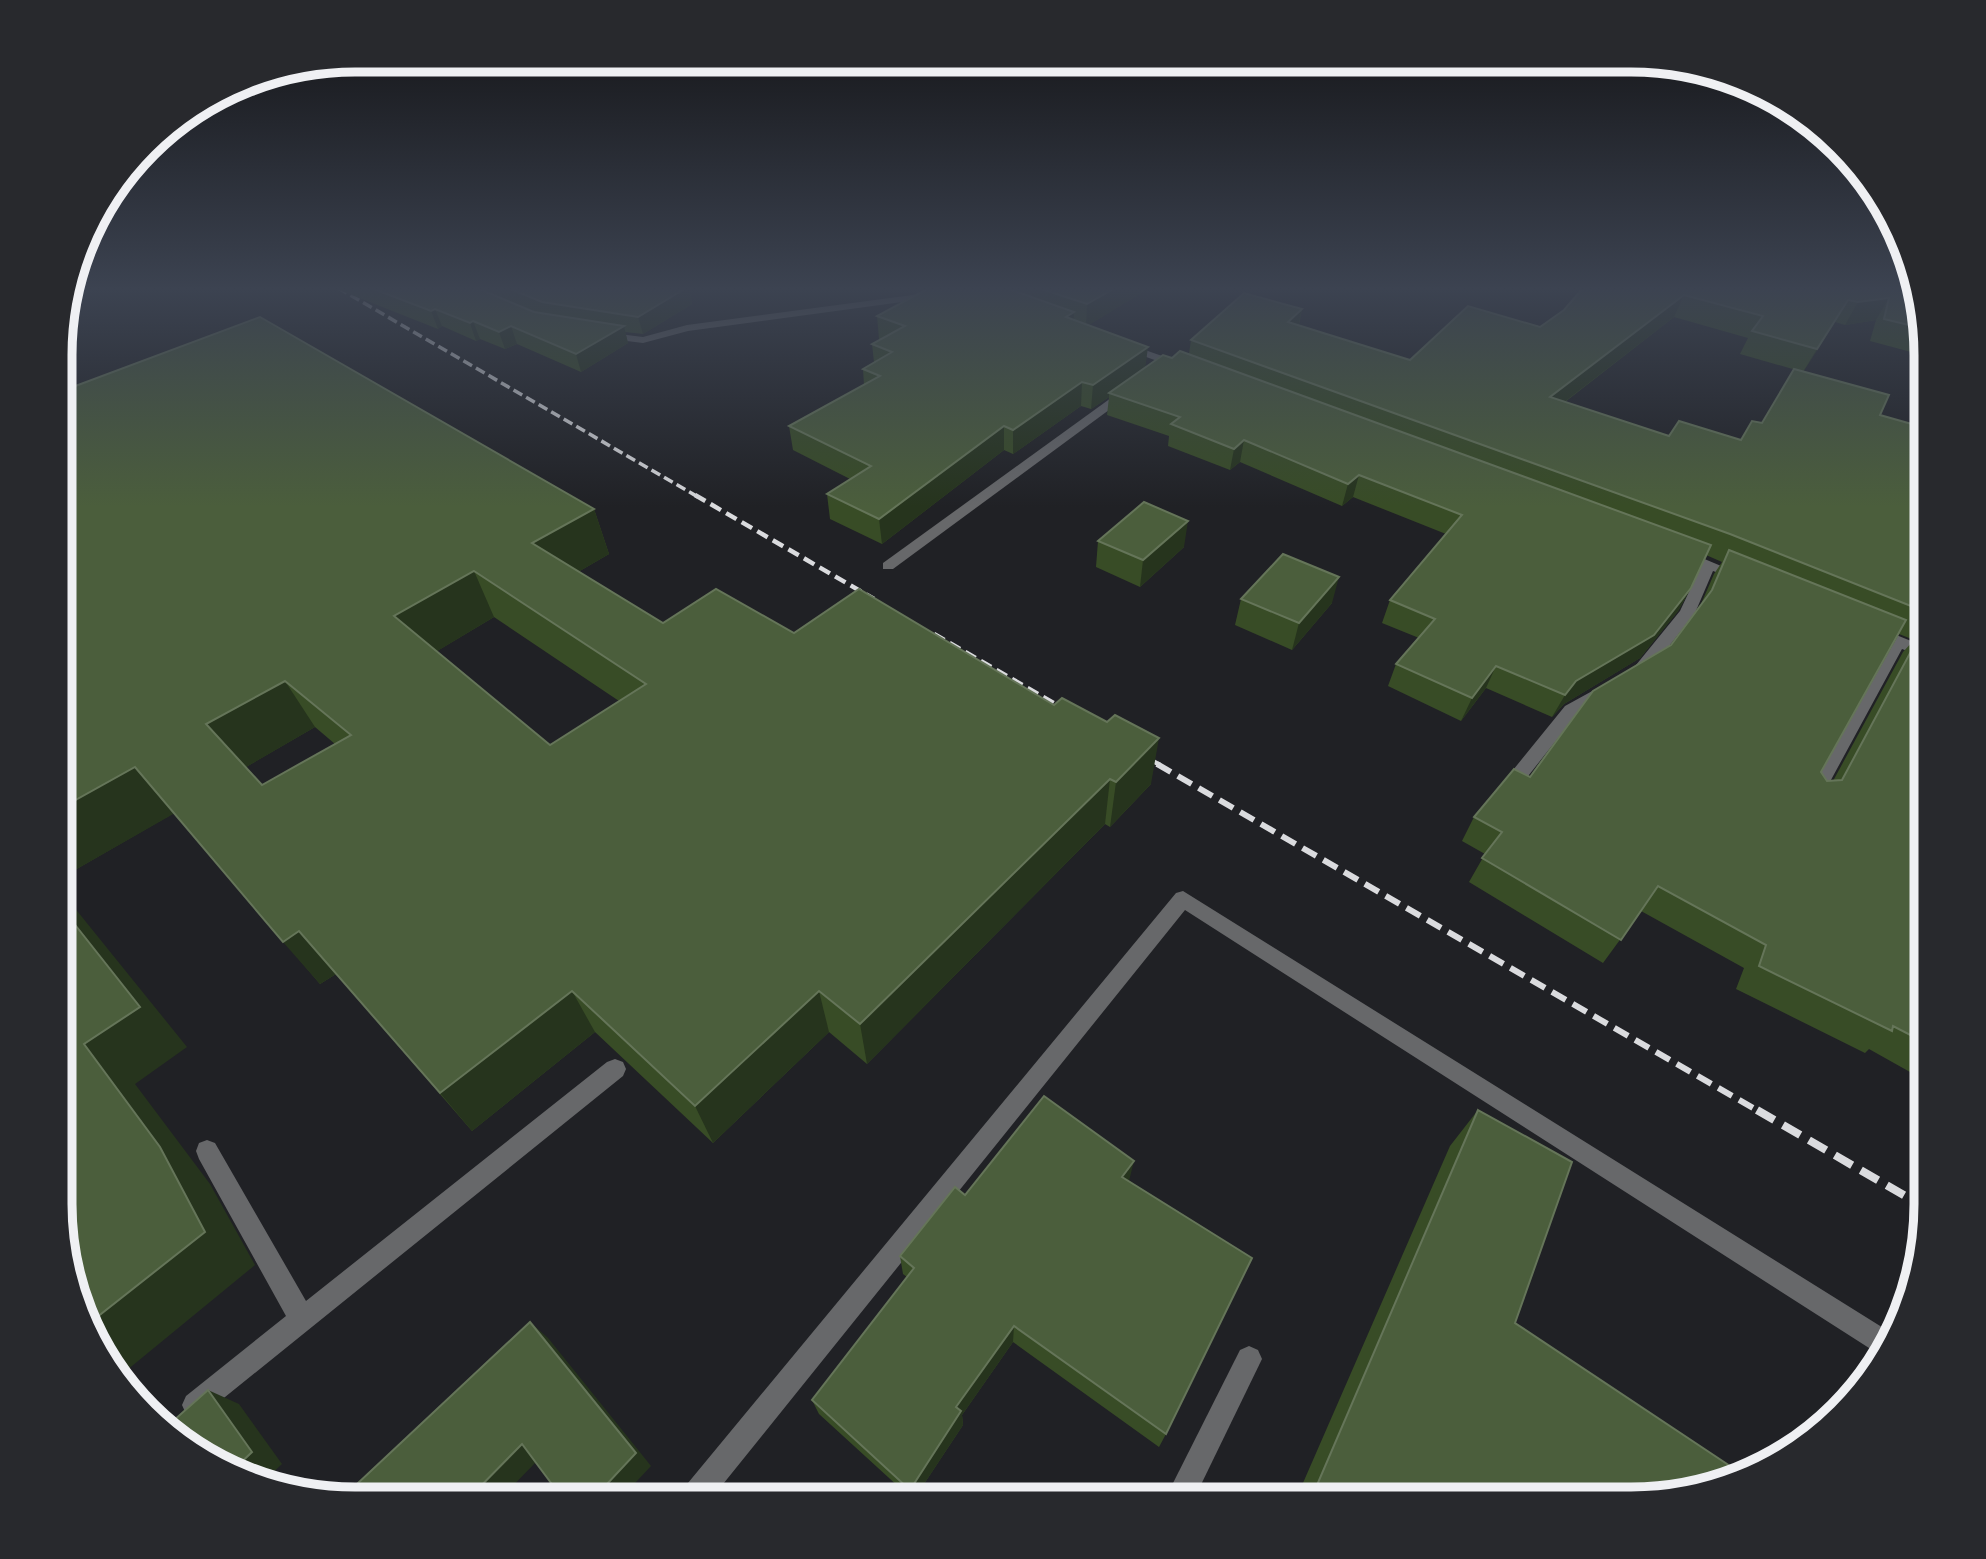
<svg xmlns="http://www.w3.org/2000/svg" width="1986" height="1559" viewBox="0 0 1986 1559" font-family="'PT Sans Narrow',sans-serif">
<style>
.lines{fill:none;stroke-linecap:round;stroke-linejoin:round}
.minor{fill:#67686a;fill-rule:evenodd}
.rail-far3{stroke:#dadbde;stroke-width:3.5;stroke-dasharray:10 4.5;stroke-linecap:butt}
.rail-far2{stroke:#dadbde;stroke-width:4.5;stroke-dasharray:12 6;stroke-linecap:butt}
.rail-far1{stroke:#dadbde;stroke-width:6;stroke-dasharray:16 8;stroke-linecap:butt}
.rail{stroke:#dadbde;stroke-width:8;stroke-dasharray:20 10;stroke-linecap:butt}
.wall{fill:#384c26;fill-rule:evenodd}
.shaded-wall{fill:#26341d}
.building{fill:#4b5e3c;stroke:#657559;stroke-width:2;fill-rule:evenodd}
.rim{fill:none;stroke:#eff0f3;stroke-width:9}
</style>
<rect width="100%" height="100%" fill="#202125"/>
<g class="lines">
<!-- minor -->
<g class="minor">
<path d="M935,292L940,295L939,297L688,331L643,343L603,338L597,335L603,332L643,337L687,325Z"/>
<path d="M1125,343L1185,364L1187,366L1177,368L1121,348L1119,346Z"/>
<path d="M1122,390L1132,393L893,569H883V563Z"/>
<path d="M1683,550L1745,576L1738,580L1713,571L1695,613L1648,673H1636L1634,669L1636,665L1680,611L1701,566L1678,557V551Z"/>
<path d="M1874,626L1926,647V658L1902,649L1819,802H1807L1804,797L1890,644L1866,631Z"/>
<path d="M1605,684L1611,686L1613,690L1611,694L1577,714L1521,785H1509L1506,780L1509,775L1565,706Z"/>
<path d="M1183,891L1893,1334L1880,1355L1185,910L711,1499H679L683,1489L1176,893Z"/>
<path d="M615,1059L623,1062L626,1069L623,1076L204,1414L195,1418L186,1414L182,1405L186,1396L286,1316L199,1159L196,1151L199,1143L207,1140L215,1143L306,1301L607,1062Z"/>
<path d="M1249,1346L1258,1350L1262,1359L1194,1499H1165L1240,1350Z"/>
</g>
<!-- rail-far3 -->
<path class="rail-far3" d="M338,288L698,497"/>
<!-- rail-far2 -->
<g class="rail-far2">
<path d="M695,495L874,599"/>
<path d="M934,634L1071,713"/>
<path d="M1137,752L1160,765"/>
</g>
<!-- rail-far1 -->
<path class="rail-far1" d="M1157,764L1760,1112"/>
<!-- rail -->
<path class="rail" d="M1757,1110L1926,1208"/>
</g>
<!-- wall -->
<g class="wall">
<path d="M334,288H689L692,304L643,334L625,332L628,343L581,372L517,344L505,349L480,339L476,341L442,326L438,329Z"/>
<path d="M929,288H1143V292L1088,325L1146,367L1172,358L1189,354L1191,340L1302,309L1299,325L1410,360L1540,327L1564,310L1583,288H1913L1926,356L1870,341L1876,320L1845,325L1835,322L1803,372L1740,354L1748,338L1674,317L1565,402L1669,436L1741,440L1762,423L1880,415L1926,428V1081L1869,1049L1865,1053L1736,989L1744,968L1641,911L1603,963L1469,882L1485,854L1462,841L1474,817L1530,777L1671,645L1701,604L1714,574L1722,562L1706,555L1691,588L1678,611L1640,658L1564,704L1552,717L1486,688L1461,721L1388,686L1396,664L1419,638L1382,623L1390,600L1446,534L1353,497L1342,506L1240,462L1230,470L1168,446L1169,436L1107,415L1109,397L1091,409L1081,406L1013,454L1004,450L882,544L830,519L827,494L850,479L793,450L789,426L864,385L863,369L874,362L872,344L881,340L879,339L877,316ZM1899,634L1914,640L1903,652L1833,781H1827L1821,772Z"/>
<path d="M62,391L594,509L609,554L578,572L663,623L794,633L1151,784L1110,827L1105,824L867,1064L829,1032L713,1143L595,1032L472,1131L336,974L320,984L174,813L61,878ZM494,617L619,701L550,745L437,651ZM315,727L335,744L262,785L246,767Z"/>
<path d="M1098,541L1184,547L1140,587L1096,567Z"/>
<path d="M1241,599L1332,603L1292,650L1235,625Z"/>
<path d="M1478,1110L1515,1323L1631,1500L1296,1499L1450,1146Z"/>
<path d="M1129,1181L1166,1434L1159,1447L1013,1342L962,1415L963,1425L914,1499H912L819,1414L812,1400L907,1277L903,1274L900,1256L965,1195Z"/>
</g>
<!-- shaded-wall -->
<g class="shaded-wall">
<path d="M686,288H689L692,304L643,334L638,317Z"/>
<path d="M1115,288H1143V292L1086,327L1087,304Z"/>
<path d="M1684,295L1674,317L1541,420L1550,397Z"/>
<path d="M1889,298L1876,320L1845,325L1858,302Z"/>
<path d="M1848,300L1835,322L1803,372L1817,349Z"/>
<path d="M435,309L442,326L438,329L431,311Z"/>
<path d="M1302,309L1297,331L1288,322Z"/>
<path d="M1074,312L1073,335L1066,317Z"/>
<path d="M473,321L480,339L476,341L470,323Z"/>
<path d="M511,326L517,344L505,349L499,332Z"/>
<path d="M624,326L628,343L581,372L576,354Z"/>
<path d="M1148,347L1145,370L1109,393V397L1091,409L1093,385Z"/>
<path d="M1082,382L1081,406L1013,454V430Z"/>
<path d="M1004,426V450L882,544L879,519Z"/>
<path d="M1244,440L1240,462L1230,470L1234,449Z"/>
<path d="M1359,475L1353,497L1342,506L1348,484Z"/>
<path d="M594,509L609,554L549,589L532,543Z"/>
<path d="M1188,521L1184,547L1140,587L1143,560Z"/>
<path d="M474,571L494,617L419,662L394,616Z"/>
<path d="M1339,577L1332,603L1292,650L1299,623Z"/>
<path d="M1691,588L1678,611L1640,658L1564,704L1552,717L1565,695L1576,681Z"/>
<path d="M1496,666L1486,688L1461,721L1472,698Z"/>
<path d="M285,681L315,727L241,770L206,724Z"/>
<path d="M1159,738L1151,784L1110,827L1116,782Z"/>
<path d="M135,767L175,813L61,878V808Z"/>
<path d="M1110,779L1105,824L867,1064L860,1024Z"/>
<path d="M61,891L187,1047L135,1084L210,1184L255,1265L121,1375L90,1334L87,1325L84,1044L61,907Z"/>
<path d="M299,931L336,974L320,984L283,942Z"/>
<path d="M572,991L595,1032L472,1131L440,1093Z"/>
<path d="M819,991L829,1032L713,1143L695,1106Z"/>
<path d="M1134,1161L1129,1181L1122,1177Z"/>
<path d="M530,1322L548,1338L651,1466L620,1499H593Z"/>
<path d="M1014,1326L1013,1342L962,1415L963,1425L914,1499H913L910,1490L956,1407Z"/>
<path d="M208,1390L239,1404L282,1464L263,1482L242,1477L232,1471Z"/>
<path d="M522,1444L541,1457L500,1499H468Z"/>
</g>
<!-- building -->
<g class="building">
<path d="M371,288H477L534,312L624,326L576,354L511,326L499,332L473,321L470,323L435,309L431,311Z"/>
<path d="M508,288H686L638,317L542,302Z"/>
<path d="M929,288H1006L1074,312L1066,317L1148,347L1093,385L1082,382L1013,430L1004,426L879,519L827,494L871,466L789,426L880,376L863,369L892,352L872,344L905,326L877,316Z"/>
<path d="M1038,288H1115L1087,304Z"/>
<path d="M1583,288H1913L1921,328L1884,319L1889,298L1858,302L1848,300L1817,349L1752,331L1763,316L1684,295L1550,397L1669,436L1679,421L1741,440L1752,421L1762,423L1794,369L1889,395L1880,415L1926,428V612L1730,534L1191,340L1244,293L1302,309L1288,322L1410,360L1468,306L1540,327L1564,310Z"/>
<path d="M260,317L594,509L532,543L663,623L716,589L794,633L859,589L1054,705L1062,698L1107,722L1115,715L1159,738L1116,782L1110,779L860,1024L819,991L695,1106L572,991L440,1093L299,931L283,942L135,767L61,808L62,391ZM474,571L646,684L550,745L394,616ZM285,681L351,735L262,785L206,724Z"/>
<path d="M1180,351L1711,545L1691,588L1654,635L1576,681L1565,695L1496,666L1472,698L1396,664L1435,619L1390,600L1462,515L1359,475L1348,484L1244,440L1234,449L1171,424L1180,417L1109,393L1163,355L1172,358Z"/>
<path d="M1144,502L1188,521L1143,560L1098,541Z"/>
<path d="M1729,550L1906,620L1821,772L1827,781L1842,780L1924,627L1926,628V1043L1893,1026L1892,1031L1759,966L1766,945L1658,886L1621,940L1482,858L1502,832L1474,817L1514,769L1530,777L1593,691L1671,645L1712,590Z"/>
<path d="M1283,554L1339,577L1299,623L1241,599Z"/>
<path d="M61,907L140,1007L84,1044L160,1147L205,1232L87,1325L60,1224Z"/>
<path d="M1044,1096L1134,1161L1122,1177L1252,1258L1166,1434L1014,1326L956,1407L961,1411L910,1490L812,1400L914,1268L900,1256L955,1187L965,1195Z"/>
<path d="M1478,1110L1572,1162L1515,1323L1745,1476L1631,1500L1311,1499Z"/>
<path d="M530,1322L636,1453L593,1499H563L522,1444L468,1499H341Z"/>
<path d="M208,1390L252,1452L232,1471L164,1429Z"/>
</g>
<!-- sky -->
<linearGradient id="sky" x2="0" y2="1"><stop stop-color="#121214"/><stop offset="0.57" stop-color="#3c4351"/><stop offset="1" stop-color="#3c4351" stop-opacity="0"/></linearGradient>
<rect width="1986" height="507" fill="url(#sky)"/>
<!-- crop -->
<path d="M0 0H1986V1559H0ZM355 72H1631A283 283 0 0 1 1914 355V1204A283 283 0 0 1 1631 1487H355A283 283 0 0 1 72 1204V355A283 283 0 0 1 355 72Z" fill="#28292d" fill-rule="evenodd"/>
<path class="rim" d="M355 72H1631A283 283 0 0 1 1914 355V1204A283 283 0 0 1 1631 1487H355A283 283 0 0 1 72 1204V355A283 283 0 0 1 355 72Z"/>
</svg>
